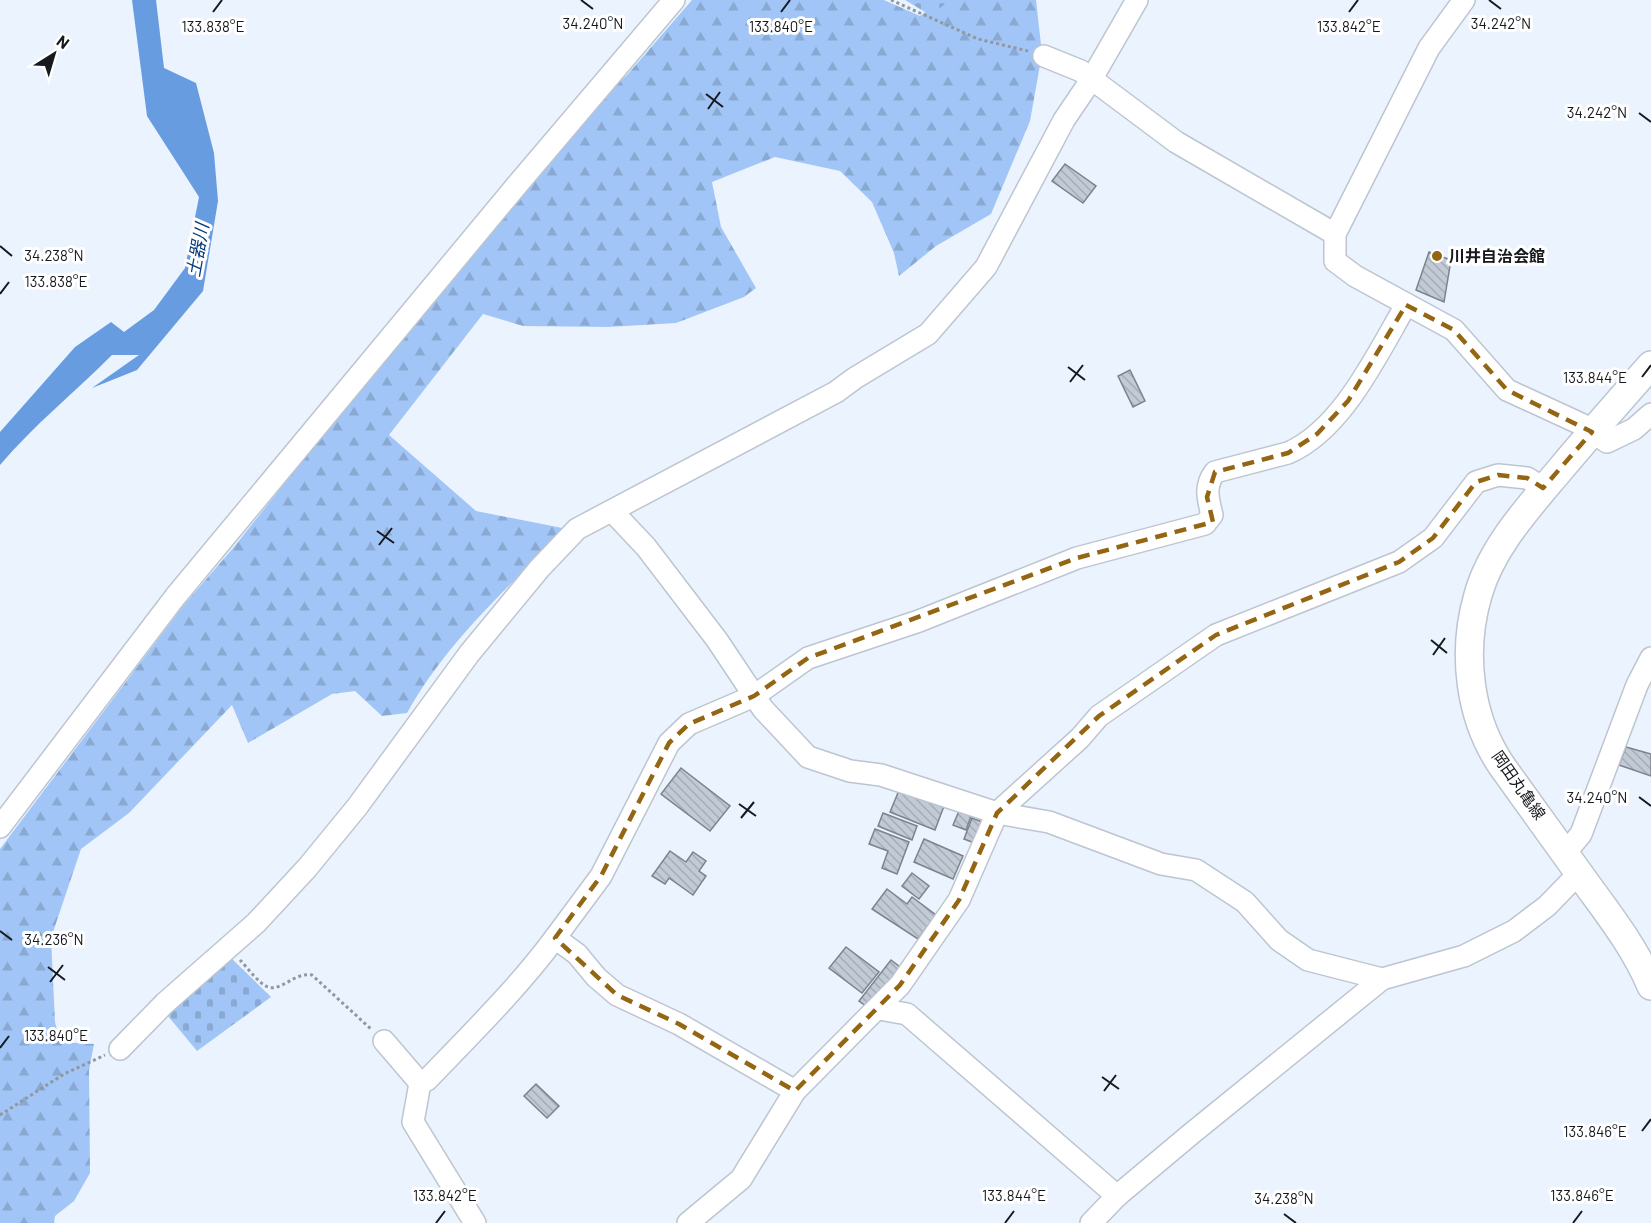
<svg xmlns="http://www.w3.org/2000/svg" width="1651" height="1223" viewBox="0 0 1651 1223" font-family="Barlow,'Noto Sans JP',sans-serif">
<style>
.forest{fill:url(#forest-firs)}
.cemetery{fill:url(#cemetery-stones)}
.water{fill:#689ce0}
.building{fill:url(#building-back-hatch);stroke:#7c838d;stroke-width:1.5}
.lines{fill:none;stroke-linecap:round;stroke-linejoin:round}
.minor-casing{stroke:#bdc5d0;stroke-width:24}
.major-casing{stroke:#bdc5d0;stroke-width:30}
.path{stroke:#91979f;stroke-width:3;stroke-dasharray:3 3;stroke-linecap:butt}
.minor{stroke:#fff;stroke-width:21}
.major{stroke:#fff;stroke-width:27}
.marked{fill:none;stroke:#946613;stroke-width:4.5;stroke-dasharray:12 8;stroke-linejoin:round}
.ticks{fill:none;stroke:#16191d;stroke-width:2}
.poi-dot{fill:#946613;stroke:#fff;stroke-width:2}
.labels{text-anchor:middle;stroke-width:6;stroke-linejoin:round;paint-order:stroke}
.poi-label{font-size:16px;font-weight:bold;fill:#16191d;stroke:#fff;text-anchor:start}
.street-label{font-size:16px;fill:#16191d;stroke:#fff}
.water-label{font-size:18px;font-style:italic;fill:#093f7c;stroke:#fff}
.ticks-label{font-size:15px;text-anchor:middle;fill:#16191d;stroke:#fff;stroke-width:6;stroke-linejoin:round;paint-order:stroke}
</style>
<defs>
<pattern id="forest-firs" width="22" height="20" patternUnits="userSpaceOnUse" patternTransform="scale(1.5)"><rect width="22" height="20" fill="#a1c5f6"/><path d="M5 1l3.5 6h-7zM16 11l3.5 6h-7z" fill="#8aa9d2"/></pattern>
<pattern id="cemetery-stones" width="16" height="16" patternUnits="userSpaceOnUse" patternTransform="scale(1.5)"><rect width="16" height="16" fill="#a1c5f6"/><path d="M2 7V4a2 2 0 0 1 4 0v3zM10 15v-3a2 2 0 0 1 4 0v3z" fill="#8aa9d2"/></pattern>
<pattern id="building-back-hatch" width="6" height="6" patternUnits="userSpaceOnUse" patternTransform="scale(1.5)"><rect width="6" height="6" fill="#c1cad5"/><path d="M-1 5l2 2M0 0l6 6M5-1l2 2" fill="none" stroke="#a5adb6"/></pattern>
</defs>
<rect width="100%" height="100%" fill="#ebf3fe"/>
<!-- forest -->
<path class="forest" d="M692,0H884L920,16L941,0H1036L1042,54L1030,121L991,214L936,246L899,276L894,253L872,202L840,171L775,157L712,182L721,227L756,288L744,297L676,323L608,327L523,326L483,314L389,435L476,511L567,529C509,586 447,641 407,713L382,716L355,691L332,694L248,743L232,705L129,813L81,849L51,938L55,1022L60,1042L94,1044L89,1070L90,1173L74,1201L55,1216L54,1223H0V849L183,606L234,547L337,417L369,381L400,335L578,119L627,75Z"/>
<!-- cemetery -->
<g class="cemetery">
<path d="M905,0H951L930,15Z"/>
<path d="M228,955L271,997L197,1051L163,1010Z"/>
</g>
<!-- water -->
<path class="water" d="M132,0H156L164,68L196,83L214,153L218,201L203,291L137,370L92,388L139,355H112C75,392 34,425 0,465V432L75,347L111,322L124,332L154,310L185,268L199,197L147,116Z"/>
<!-- building -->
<g class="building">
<path d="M1065,164L1096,186L1083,203L1052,181Z"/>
<path d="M1429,252L1451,260L1444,302L1416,290Z"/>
<path d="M1130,370L1145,401L1133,407L1118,376Z"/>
<path d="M1626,747L1651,754V776L1619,765Z"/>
<path d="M681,768L730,806L710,831L661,794Z"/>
<path d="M900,788L944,806L935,830L890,812Z"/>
<path d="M959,811L971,816L966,830L953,825Z"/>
<path d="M883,813L917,826L912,840L878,826Z"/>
<path d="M972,818L985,823L977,844L964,839Z"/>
<path d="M875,829L909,842L897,874L882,868L888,851L869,844Z"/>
<path d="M924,839L963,856L953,879L914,862Z"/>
<path d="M670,851L686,862L693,852L706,861L699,871L706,876L693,895L669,878L665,884L652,876Z"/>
<path d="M912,873L929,886L919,899L902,886Z"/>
<path d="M887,889L907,904L912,897L936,915L918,939L872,909Z"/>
<path d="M846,947L879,972L862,993L829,968Z"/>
<path d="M891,960L904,970L873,1011L859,1001Z"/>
<path d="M536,1084L559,1106L547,1118L524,1096Z"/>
</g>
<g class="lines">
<defs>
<g id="minor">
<path d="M1464,0L1429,48L1335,234V261L1355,276L1454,330L1507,390L1581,424L1607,442L1634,429L1651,414"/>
<path d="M1044,56L1081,71L1176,142L1335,234"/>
<path d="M612,511L646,547L717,640L763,709L808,757L850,771L881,775L997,813L1049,822L1161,864L1196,870L1245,902L1279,940L1308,960L1382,979"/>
<path d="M0,827L175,597L517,185L674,0"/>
<path d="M1566,852L1581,834L1637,685L1651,658"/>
<path d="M555,938L601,876L669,743L689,724L754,696L808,658L919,621L1077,558L1205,524L1212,515C1208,499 1204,486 1215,472L1288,453C1343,429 1377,354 1406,305"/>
<path d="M879,1009L907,1014L1117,1196"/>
<path d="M384,1041L420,1083L413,1122L475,1223"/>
<path d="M120,1049L165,1003L256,923L307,868L357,807L469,654L539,569L577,529L836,392L855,378L928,334L986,267L1064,120L1091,80L1137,0"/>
<path d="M420,1083L427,1080C471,1034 517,989 555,938L577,954L596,977L617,995L679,1024L795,1091"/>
<path d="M688,1223L741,1179L795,1091L900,985L959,900L997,813L1080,738L1099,716L1216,635L1399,562L1433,538L1476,482L1498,475L1527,478L1543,488"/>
<path d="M1091,1223L1117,1196L1191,1134L1382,979L1464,956L1514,931L1547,906L1579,873"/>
</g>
<path id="major" d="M1651,365C1620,400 1589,435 1559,471C1528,508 1491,548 1478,595C1461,653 1469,720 1504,769C1531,807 1559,845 1586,883C1610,916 1635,948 1651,986"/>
</defs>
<!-- minor casing -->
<use href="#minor" class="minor-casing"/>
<!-- major casing -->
<use href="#major" class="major-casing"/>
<!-- path -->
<g class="path">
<path d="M891,0L978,39L1028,51"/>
<path d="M240,960C248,968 258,983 268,987C281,992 294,972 312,975L371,1029"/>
<path d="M0,1115L64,1074L105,1055"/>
</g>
<!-- minor -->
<use href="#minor" class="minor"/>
<!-- major -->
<use href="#major" class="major"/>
</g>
<!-- marked area -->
<path class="marked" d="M1406,305L1454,330L1507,390L1592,432L1543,488L1527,478L1498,475L1476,482L1433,538L1399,562L1216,635L1099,716L997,813L959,900L900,985L795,1091L679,1024L617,995L555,938L601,876L669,743L689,724L754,696L808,658L1077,558L1213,522L1207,497L1215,472L1288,453L1317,434L1348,401Z"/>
<!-- ticks -->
<path class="ticks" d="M581,0L593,9M1489,0L1501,9M213,12L222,0M781,12L790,0M1349,12L1358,0M706,94L723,107M708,109L720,92M1639,113L1651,122M0,246L12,256M0,294L9,282M1068,367L1085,380M1642,377L1651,365M1070,382L1083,365M377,531L394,543M379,545L392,528M1431,640L1447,653M1433,655L1445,638M1639,797L1651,806M739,804L756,816M741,818L754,802M0,931L12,940M48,967L65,980M50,982L63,965M0,1048L9,1036M1102,1077L1119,1089M1104,1091L1116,1075M1642,1131L1651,1119M1284,1214L1296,1223M436,1223L445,1211M1005,1223L1014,1211M1573,1223L1582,1211"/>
<!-- markers -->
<circle class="poi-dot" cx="1437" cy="256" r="6"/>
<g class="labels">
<!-- poi labels -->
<g class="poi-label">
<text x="1449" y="262">川井自治会館</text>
</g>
<!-- street labels -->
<g class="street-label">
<text transform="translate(1519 785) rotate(55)" y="6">岡田丸亀線</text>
</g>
<!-- water labels -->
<g class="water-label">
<text transform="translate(198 250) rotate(-80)" y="6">土器川</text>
</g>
</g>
<g class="ticks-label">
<text x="1501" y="29">34.242°N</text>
<text x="593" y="29">34.240°N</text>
<text x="213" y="32">133.838°E</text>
<text x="781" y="32">133.840°E</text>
<text x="1349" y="32">133.842°E</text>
<text x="1597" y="118">34.242°N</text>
<text x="54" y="261">34.238°N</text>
<text x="56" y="287">133.838°E</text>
<text x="1595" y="383">133.844°E</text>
<text x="1597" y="803">34.240°N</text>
<text x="54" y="945">34.236°N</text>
<text x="56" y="1041">133.840°E</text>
<text x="1595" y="1137">133.846°E</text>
<text x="445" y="1201">133.842°E</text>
<text x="1014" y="1201">133.844°E</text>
<text x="1582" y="1201">133.846°E</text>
<text x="1284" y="1204">34.238°N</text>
</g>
<!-- north arrow -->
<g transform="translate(54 54) rotate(37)" stroke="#ffffff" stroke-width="4.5" paint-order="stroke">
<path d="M0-4.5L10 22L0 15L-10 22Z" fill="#16191d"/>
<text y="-9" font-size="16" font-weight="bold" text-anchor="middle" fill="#16191d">N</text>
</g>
</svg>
